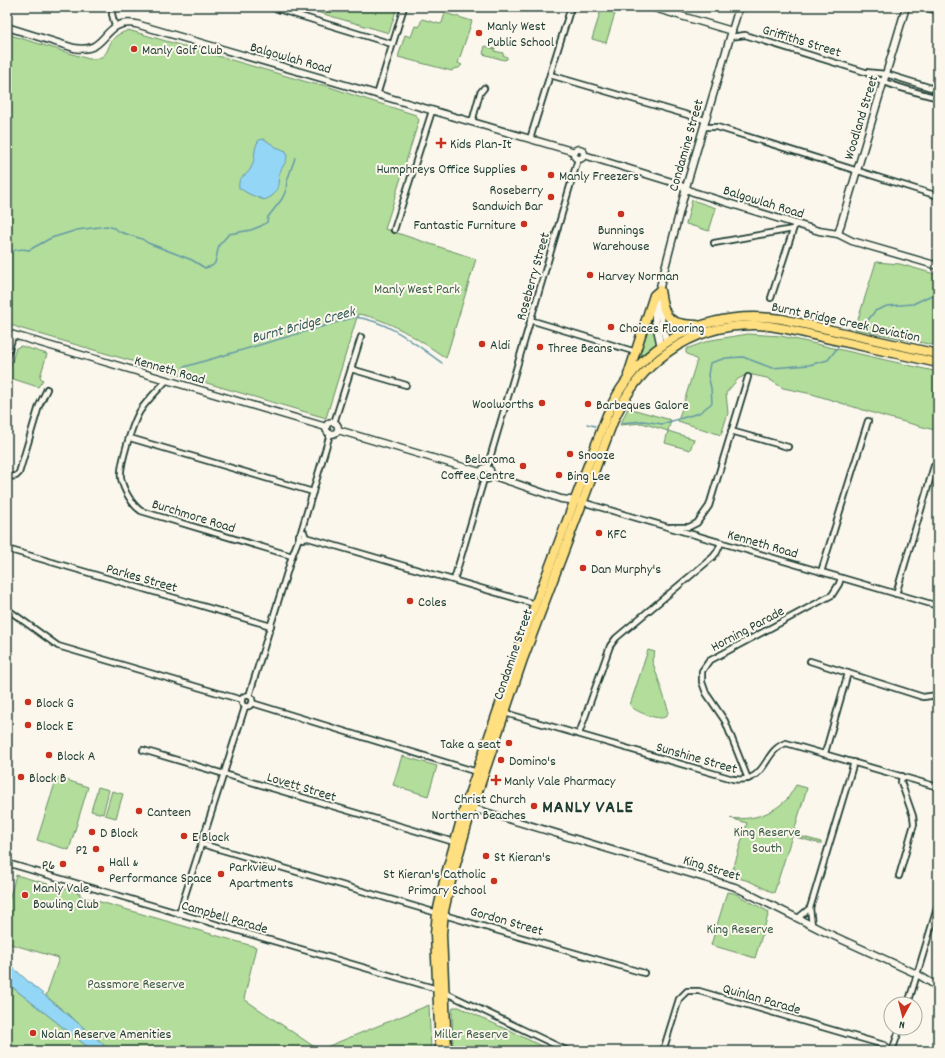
<svg xmlns="http://www.w3.org/2000/svg" width="945" height="1058" viewBox="0 0 945 1058" font-family="Dekko,sans-serif">
<style>
.green{fill:#b2dd9a;stroke:#688d67}
.water{fill:#94d6f5;stroke:#6599a8}
.lines{fill:none;stroke-linecap:round;stroke-linejoin:round}
.stream{stroke:#6599a8;stroke-width:1.5}
.street-casing{stroke:#1f3d34;stroke-width:8}
.secondary-casing{stroke:#1f3d34;stroke-width:9}
.highway-casing{stroke:#1f3d34;stroke-width:11}
.street{stroke:#fbf7ec;stroke-width:4.5}
.secondary{stroke:#fbf7ec;stroke-width:6}
.highway{stroke:#ffdf80;stroke-width:8}
.poi-dot{fill:#c8321e;stroke:#fbf7ec;stroke-width:1.5}
.labels{text-anchor:middle;stroke-width:4;stroke-linejoin:round;paint-order:stroke}
.poi-label{font-size:14px;fill:#1f3d34;stroke:#fbf7ec;text-anchor:start}
.street-label{font-size:14px;fill:#1f3d34;stroke:#fbf7ec}
.park-label{font-size:14px;fill:#3c5d48;stroke:#fbf7ec}
.water-label{font-size:15px;font-style:italic;fill:#365c5b;stroke:#fbf7ec}
.district-label{font-size:18px;font-weight:bold;letter-spacing:1px;fill:#1f3d34;stroke:#fbf7ec}
</style>
<rect width="100%" height="100%" fill="#fbf7ec"/>
<filter id="ink" filterUnits="userSpaceOnUse"><feTurbulence type="fractalNoise" baseFrequency=".025" numOctaves="2"/><feDisplacementMap in="SourceGraphic" scale="8" xChannelSelector="R" yChannelSelector="G"/><feConvolveMatrix kernelMatrix="1 2 1 2 8 2 1 2 1" color-interpolation-filters="sRGB"/></filter>
<g filter="url(#ink)">
<!-- green -->
<g class="green">
<path d="M299,7H397L389,33Z"/>
<path d="M602,7H617L606,43L592,39Z"/>
<path d="M445,13L472,21L458,63L462,65L459,68L453,69L452,71L398,57L405,35L411,37L415,26L419,27L422,19L440,24L442,23Z"/>
<path d="M128,30L314,84L324,85L356,96L416,115L419,120L385,229L476,259L446,358C419,340 389,319 358,314L326,418L19,328L7,323V34L89,59C112,59 104,47 116,36C120,33 125,32 128,30Z"/>
<path d="M485,46L495,49L494,51L503,53V55L507,57V59L504,60L483,54Z"/>
<path d="M692,200L716,208L709,231L686,224Z"/>
<path d="M876,262L900,264L938,275V346L855,329Z"/>
<path d="M650,314L653,315V324L657,343L639,357V351Z"/>
<path d="M664,318L671,323L670,334H668L665,327Z"/>
<path d="M748,334L781,336L938,372V431L886,417L812,394L783,388L767,378L748,374L738,379L726,393L728,413L721,435L678,421L697,360L686,353V349L711,340Z"/>
<path d="M21,346L47,354L40,377L43,380L38,387L7,377L16,348Z"/>
<path d="M628,408L671,420L668,431L694,439L690,450L665,443L668,431L642,423L620,425Z"/>
<path d="M648,650L655,652L652,660L668,709C668,712 668,715 665,717C659,721 633,711 630,705Z"/>
<path d="M402,756L437,766L428,796L393,785Z"/>
<path d="M57,777L88,787L69,850L37,840Z"/>
<path d="M796,785L807,788L793,834L821,842V844L792,836L774,893L749,881L731,876L747,823L730,818C751,821 773,814 788,798C791,794 793,789 796,785Z"/>
<path d="M98,787L109,790L103,814L91,811Z"/>
<path d="M112,791L123,794L116,818L105,815Z"/>
<path d="M16,875L80,893V896L256,947L244,999L319,1050L429,1005L431,1051H245L242,1048L235,1051H109L102,1043L46,996L59,958L7,943V907Z"/>
<path d="M727,892L734,893L769,912L755,958L711,945Z"/>
<path d="M7,983L93,1051H7Z"/>
<path d="M453,1007H459L552,1051H453L452,1011Z"/>
</g>
<!-- water -->
<g class="water">
<path d="M264,139L276,147L286,151C290,161 281,166 279,175C278,180 279,186 276,191C274,196 269,198 264,200L249,194L239,188C237,175 247,177 251,168C256,158 253,148 259,140Z"/>
<path d="M7,962L31,984L102,1043L109,1051H93L7,983Z"/>
</g>
<g class="lines">
<!-- stream -->
<g class="stream">
<path d="M7,253C15,250 21,248 29,250L51,238L61,235L77,230L107,226L114,228L120,232L142,239L148,243L192,260L205,268L212,266L215,263L219,245L229,234L251,230L261,226L267,222L268,217L282,199L286,190L287,181L295,158"/>
<path d="M860,327L868,320L875,311L887,306L913,304L938,292"/>
<path d="M184,367L355,317C389,321 415,344 442,363"/>
<path d="M621,423L643,421L662,424L699,413L712,403L711,388L708,375L710,363L726,358L743,357L772,368L809,365L828,360L838,347"/>
<path d="M587,424L595,426"/>
</g>
<defs>
<g id="street">
<path d="M113,7L112,14L115,26"/>
<path d="M271,7L392,44"/>
<path d="M923,7L938,11"/>
<path d="M730,37L745,35L865,72L886,74L938,90"/>
<path d="M867,73C884,85 917,92 938,98"/>
<path d="M550,75L705,120"/>
<path d="M377,95L404,7"/>
<path d="M472,122L480,93L484,88"/>
<path d="M704,127H717L938,196"/>
<path d="M530,139L571,7"/>
<path d="M394,230L432,111"/>
<path d="M714,243L793,229"/>
<path d="M771,298L794,227"/>
<path d="M530,320L636,352"/>
<path d="M7,356L13,336"/>
<path d="M351,369L406,385"/>
<path d="M166,381C157,391 147,400 140,411C133,422 119,466 121,478C123,489 132,505 141,511L292,556"/>
<path d="M334,423L361,337"/>
<path d="M731,431L788,447"/>
<path d="M130,438L313,492"/>
<path d="M487,468L578,159"/>
<path d="M7,477L16,476L19,473L39,406L47,389"/>
<path d="M582,502L938,606"/>
<path d="M671,527H689L697,523L709,506L748,377"/>
<path d="M301,532H304L305,535L303,539L299,538V535L301,532L330,434"/>
<path d="M305,537L535,604"/>
<path d="M7,549L271,626"/>
<path d="M821,572L868,421"/>
<path d="M454,580L484,479"/>
<path d="M896,594L934,466"/>
<path d="M7,609L58,646L242,700"/>
<path d="M810,661L923,697L938,695"/>
<circle cx="247" cy="701" r="5.5"/>
<path d="M249,696L292,556L299,538"/>
<path d="M252,703L477,772"/>
<path d="M505,713L733,779C768,784 762,751 786,743L938,787"/>
<path d="M579,734L610,646L616,638L713,557L717,552L721,543"/>
<path d="M143,750L454,842"/>
<path d="M825,753L848,673"/>
<path d="M748,779L725,721L706,693L702,682V671L709,661L832,595L839,584L841,578"/>
<path d="M202,844L437,913"/>
<path d="M7,863L437,989"/>
<path d="M899,876L914,824L913,816L901,782L902,776"/>
<path d="M179,914L245,707"/>
<path d="M444,915L644,973"/>
<path d="M798,918L810,908"/>
<path d="M812,925L810,908L854,762"/>
<path d="M444,992L568,1051"/>
<path d="M908,1004L938,905"/>
<path d="M663,1051L679,999L687,991H699L884,1045L892,1051"/>
<path d="M882,1051L884,1045"/>
<path d="M892,1051L900,1028"/>
</g>
<g id="secondary">
<path d="M651,7L732,31"/>
<path d="M7,27L74,48C109,55 101,18 136,24L575,152"/>
<circle cx="579" cy="154" r="5"/>
<path d="M584,155L675,183L693,192L819,231L838,234L852,241L938,266"/>
<path d="M838,234L906,7"/>
<path d="M659,300L662,326L667,343"/>
<path d="M7,333L326,427"/>
<path d="M661,347L655,320V306L688,180L739,7"/>
<circle cx="332" cy="428" r="6"/>
<path d="M338,430L480,472"/>
<path d="M480,472L484,468H487L490,470L491,475"/>
<path d="M480,472L481,476L485,479H488L491,475"/>
<path d="M491,475L561,499L578,501"/>
<path d="M472,808L735,887L823,931L917,974L938,987"/>
</g>
<g id="highway">
<path d="M628,375L654,295L660,290C664,317 668,325 697,325"/>
<path d="M440,1051L435,934L437,913L445,877L465,806L524,634L607,415C638,343 705,308 782,319L938,354"/>
<path d="M447,1051L442,934L444,911L450,885L470,815L523,659L613,422C638,363 690,325 754,325C778,325 802,333 826,338C863,346 901,355 938,363"/>
</g>
</defs>
<!-- street casing -->
<use href="#street" class="street-casing"/>
<!-- secondary casing -->
<use href="#secondary" class="secondary-casing"/>
<!-- highway casing -->
<use href="#highway" class="highway-casing"/>
<!-- street -->
<use href="#street" class="street"/>
<!-- secondary -->
<use href="#secondary" class="secondary"/>
<!-- highway -->
<use href="#highway" class="highway"/>
</g>
</g>
<!-- markers -->
<g class="poi-dot">
<circle cx="479" cy="33" r="4"/>
<circle cx="134" cy="49" r="4"/>
<path d="M439 137h4v4h4v4h-4v4h-4v-4h-4v-4h4z"/>
<circle cx="524" cy="168" r="4"/>
<circle cx="551" cy="175" r="4"/>
<circle cx="551" cy="197" r="4"/>
<circle cx="621" cy="214" r="4"/>
<circle cx="524" cy="224" r="4"/>
<circle cx="590" cy="275" r="4"/>
<circle cx="611" cy="327" r="4"/>
<circle cx="482" cy="344" r="4"/>
<circle cx="540" cy="347" r="4"/>
<circle cx="542" cy="403" r="4"/>
<circle cx="588" cy="404" r="4"/>
<circle cx="570" cy="454" r="4"/>
<circle cx="523" cy="466" r="4"/>
<circle cx="559" cy="475" r="4"/>
<circle cx="599" cy="533" r="4"/>
<circle cx="583" cy="568" r="4"/>
<circle cx="410" cy="601" r="4"/>
<circle cx="28" cy="702" r="4"/>
<circle cx="28" cy="725" r="4"/>
<circle cx="509" cy="743" r="4"/>
<circle cx="49" cy="755" r="4"/>
<circle cx="501" cy="760" r="4"/>
<circle cx="21" cy="777" r="4"/>
<path d="M494 774h4v4h4v4h-4v4h-4v-4h-4v-4h4z"/>
<circle cx="534" cy="806" r="4"/>
<circle cx="139" cy="811" r="4"/>
<circle cx="92" cy="832" r="4"/>
<circle cx="184" cy="836" r="4"/>
<circle cx="96" cy="849" r="4"/>
<circle cx="486" cy="856" r="4"/>
<circle cx="63" cy="864" r="4"/>
<circle cx="101" cy="869" r="4"/>
<circle cx="221" cy="874" r="4"/>
<circle cx="494" cy="881" r="4"/>
<circle cx="25" cy="895" r="4"/>
<circle cx="33" cy="1033" r="4"/>
</g>
<g class="labels">
<!-- poi labels -->
<g class="poi-label">
<text x="487" y="30">Manly West<tspan x="487" dy="16">Public School</tspan></text>
<text x="142" y="54">Manly Golf Club</text>
<text x="450" y="148">Kids Plan-It</text>
<text x="516" y="173" text-anchor="end">Humphreys Office Supplies</text>
<text x="559" y="180">Manly Freezers</text>
<text x="543" y="194" text-anchor="end">Roseberry<tspan x="543" dy="16">Sandwich Bar</tspan></text>
<text x="516" y="229" text-anchor="end">Fantastic Furniture</text>
<text x="621" y="234" text-anchor="middle">Bunnings<tspan x="621" dy="16">Warehouse</tspan></text>
<text x="598" y="280">Harvey Norman</text>
<text x="619" y="332">Choices Flooring</text>
<text x="490" y="349">Aldi</text>
<text x="548" y="352">Three Beans</text>
<text x="534" y="408" text-anchor="end">Woolworths</text>
<text x="596" y="409">Barbeques Galore</text>
<text x="578" y="459">Snooze</text>
<text x="515" y="463" text-anchor="end">Belaroma<tspan x="515" dy="16">Coffee Centre</tspan></text>
<text x="567" y="480">Bing Lee</text>
<text x="607" y="538">KFC</text>
<text x="591" y="573">Dan Murphy's</text>
<text x="418" y="606">Coles</text>
<text x="36" y="707">Block G</text>
<text x="36" y="730">Block E</text>
<text x="501" y="748" text-anchor="end">Take a seat</text>
<text x="57" y="760">Block A</text>
<text x="509" y="765">Domino's</text>
<text x="29" y="782">Block B</text>
<text x="504" y="785">Manly Vale Pharmacy</text>
<text x="526" y="803" text-anchor="end">Christ Church<tspan x="526" dy="16">Northern Beaches</tspan></text>
<text x="147" y="816">Canteen</text>
<text x="100" y="837">D Block</text>
<text x="192" y="841">E Block</text>
<text x="88" y="854" text-anchor="end">P2</text>
<text x="494" y="861">St Kieran's</text>
<text x="109" y="866">Hall &amp;<tspan x="109" dy="16">Performance Space</tspan></text>
<text x="55" y="869" text-anchor="end">P6</text>
<text x="229" y="871">Parkview<tspan x="229" dy="16">Apartments</tspan></text>
<text x="486" y="878" text-anchor="end">St Kieran's Catholic<tspan x="486" dy="16">Primary School</tspan></text>
<text x="33" y="892">Manly Vale<tspan x="33" dy="16">Bowling Club</tspan></text>
<text x="41" y="1038">Nolan Reserve Amenities</text>
</g>
<!-- street labels -->
<g class="street-label">
<text transform="translate(802 40) rotate(17)" y="5">Griffiths Street</text>
<text transform="translate(291 57) rotate(16)" y="5">Balgowlah Road</text>
<text transform="translate(860 117) rotate(-73)" y="5">Woodland Street</text>
<text transform="translate(685 145) rotate(-74)" y="5">Condamine Street</text>
<text transform="translate(764 201) rotate(17)" y="5">Balgowlah Road</text>
<text transform="translate(532 276) rotate(-74)" y="5">Roseberry Street</text>
<text transform="translate(846 321) rotate(12)" y="5">Burnt Bridge Creek Deviation</text>
<text transform="translate(170 369) rotate(16)" y="5">Kenneth Road</text>
<text transform="translate(194 515) rotate(17)" y="5">Burchmore Road</text>
<text transform="translate(763 543) rotate(16)" y="5">Kenneth Road</text>
<text transform="translate(142 577) rotate(16)" y="5">Parkes Street</text>
<text transform="translate(747 628) rotate(-28)" y="5">Horning Parade</text>
<text transform="translate(512 654) rotate(-71)" y="5">Condamine Street</text>
<text transform="translate(697 757) rotate(16)" y="5">Sunshine Street</text>
<text transform="translate(302 786) rotate(17)" y="5">Lovett Street</text>
<text transform="translate(712 867) rotate(17)" y="5">King Street</text>
<text transform="translate(225 916) rotate(16)" y="5">Campbell Parade</text>
<text transform="translate(507 920) rotate(16)" y="5">Gordon Street</text>
<text transform="translate(762 998) rotate(16)" y="5">Quinlan Parade</text>
</g>
<!-- park labels -->
<g class="park-label">
<text x="417" y="293">Manly West Park</text>
<text x="767" y="836">King Reserve<tspan x="767" dy="16">South</tspan></text>
<text x="740" y="933">King Reserve</text>
<text x="136" y="988">Passmore Reserve</text>
<text x="471" y="1038">Miller Reserve</text>
</g>
<!-- water labels -->
<g class="water-label">
<text transform="translate(303 324) rotate(-15)" y="5">Burnt Bridge Creek</text>
</g>
<!-- district labels -->
<g class="district-label">
<text x="588" y="812">MANLY VALE</text>
</g>
</g>
<!-- margin -->
<rect width="945" height="1058" fill="none" stroke="#fbf7ec" stroke-width="24"/>
<rect x="12" y="12" width="921" height="1034" fill="none" stroke="#1f3d34" stroke-width="1.5" filter="url(#ink)"/>
<!-- north arrow -->
<g transform="translate(903 1016) rotate(187)"><circle r="19" fill="#fbf7ec" stroke="#a3ada2"/>
<path d="M0-3L7 15L0 10L-7 15Z" fill="#c8321e"/>
<text y="-6" font-size="11" font-weight="bold" text-anchor="middle" fill="#1f3d34">N</text>
</g>
</svg>
